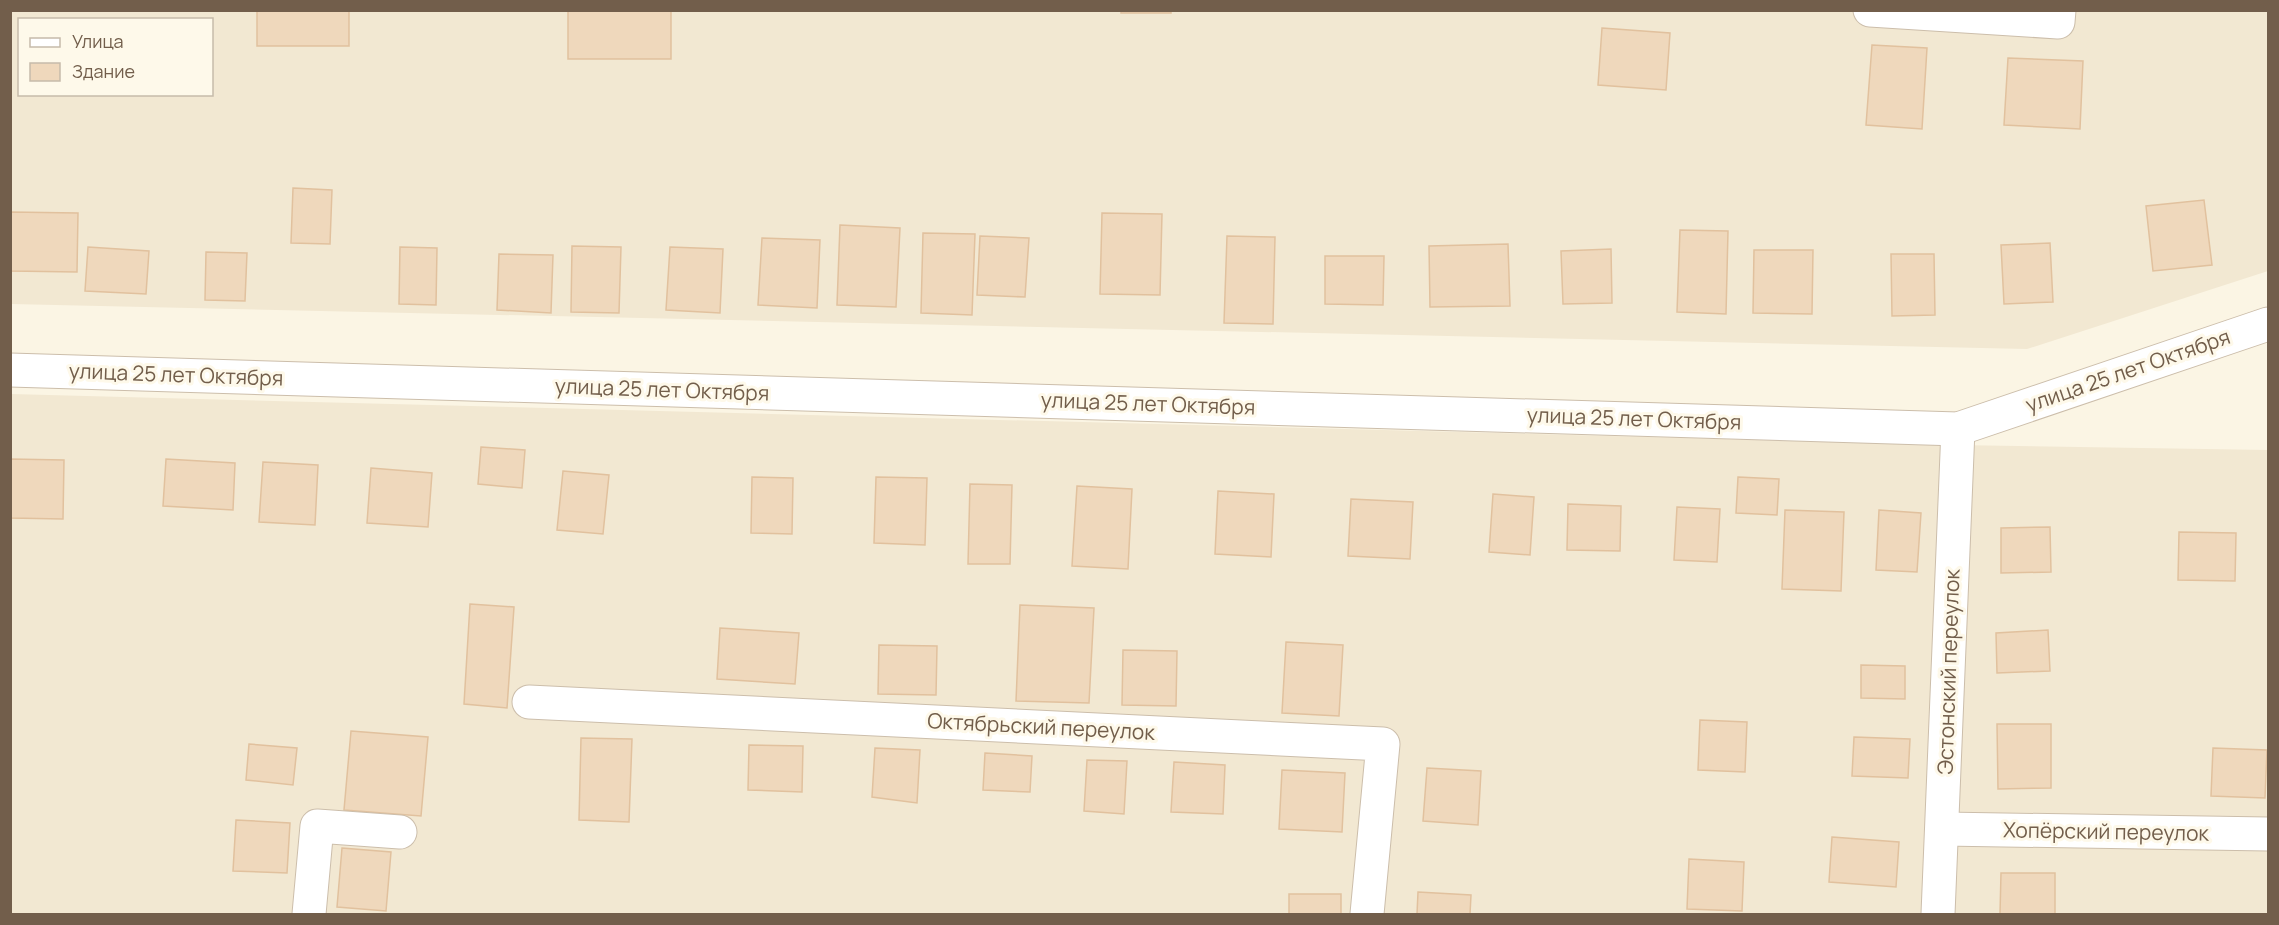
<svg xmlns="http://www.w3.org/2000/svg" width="2279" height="925" viewBox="0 0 2279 925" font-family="Manrope,sans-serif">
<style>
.residential{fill:#f2e8d2;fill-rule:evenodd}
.building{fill:#efd8bc;stroke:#e1c19e;stroke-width:1.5}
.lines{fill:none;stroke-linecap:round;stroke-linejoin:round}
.minor-casing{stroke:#ccbeab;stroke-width:35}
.minor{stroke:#fff;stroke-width:33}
.labels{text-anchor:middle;stroke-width:6;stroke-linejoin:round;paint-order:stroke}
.street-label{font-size:21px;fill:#725e4b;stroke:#fef9ea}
</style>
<rect width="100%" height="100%" fill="#fbf5e4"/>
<!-- residential -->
<g class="residential">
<path d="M11,11H2268V271L2027,349L11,304ZM20,20H212V94H20Z"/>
<path d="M11,394L1955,445L2268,450V914H11Z"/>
</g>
<!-- building -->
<g class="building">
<rect x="257" y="10" width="92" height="36"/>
<rect x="568" y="10" width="103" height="49"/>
<rect x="1121" y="10" width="50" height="3"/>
<path d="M1602,28L1670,33L1666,90L1598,85Z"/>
<path d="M1872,45L1927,48L1922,129L1866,125Z"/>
<path d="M2008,58L2083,61L2080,129L2004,125Z"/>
<path d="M293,188L332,190L330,244L291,243Z"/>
<path d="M2204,200L2212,265L2153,271L2146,206Z"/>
<path d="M10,212L78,213L77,272L10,271Z"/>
<path d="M1102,213L1162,214L1160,295L1100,294Z"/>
<path d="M840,225L900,228L896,307L837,305Z"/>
<path d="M1680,230L1728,231L1726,314L1677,312Z"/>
<path d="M923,233L975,234L972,315L921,313Z"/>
<path d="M980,236L1029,238L1025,297L977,295Z"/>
<path d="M1227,236L1275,237L1273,324L1224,323Z"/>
<path d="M762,238L820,240L817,308L758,305Z"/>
<path d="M2050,243L2053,302L2004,304L2001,245Z"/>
<path d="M1508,244L1510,306L1430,307L1429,246Z"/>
<path d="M572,246L621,247L619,313L571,312Z"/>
<path d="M88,247L149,251L146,294L85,291Z"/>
<path d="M400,247L437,248L436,305L399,304Z"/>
<path d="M670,247L723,249L720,313L666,310Z"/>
<path d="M1611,249L1612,303L1563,304L1561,251Z"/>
<path d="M1754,250H1813L1812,314L1753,313Z"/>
<path d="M206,252L247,253L245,301L205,300Z"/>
<path d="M499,254L553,255L551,313L497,310Z"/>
<path d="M1891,254H1934L1935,315L1892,316Z"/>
<path d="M1325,256H1384L1383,305L1325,304Z"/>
<path d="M481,447L525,450L522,488L478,484Z"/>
<path d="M10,459L64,460L63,519L10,518Z"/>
<path d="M166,459L235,463L233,510L163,506Z"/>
<path d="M263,462L318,465L315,525L259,522Z"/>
<path d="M371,468L432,473L428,527L367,523Z"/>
<path d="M563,471L609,475L603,534L557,530Z"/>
<path d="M752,477L793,478L792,534L751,533Z"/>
<path d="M876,477L927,478L925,545L874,543Z"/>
<path d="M1738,477L1779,479L1777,515L1736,513Z"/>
<path d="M970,484L1012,485L1010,564H968Z"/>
<path d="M1077,486L1132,489L1128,569L1072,566Z"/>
<path d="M1218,491L1274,494L1271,557L1215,554Z"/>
<path d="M1493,494L1534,497L1530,555L1489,552Z"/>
<path d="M1351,499L1413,502L1410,559L1348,556Z"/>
<path d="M1568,504L1621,506L1620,551L1567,550Z"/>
<path d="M1677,507L1720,509L1717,562L1674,560Z"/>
<path d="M1785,510L1844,512L1841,591L1782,589Z"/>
<path d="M1879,510L1921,513L1917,572L1876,570Z"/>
<path d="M2050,527L2051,572L2001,573V528Z"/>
<path d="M2179,532L2236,533L2235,581L2178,580Z"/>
<path d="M470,604L514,607L507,708L464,704Z"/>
<path d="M1020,605L1094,608L1089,703L1016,701Z"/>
<path d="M720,628L799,633L795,684L717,679Z"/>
<path d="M2048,630L2050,671L1997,673L1996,633Z"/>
<path d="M1286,642L1343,645L1339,716L1282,713Z"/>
<path d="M879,645L937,646L936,695L878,694Z"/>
<path d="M1123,650L1177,651L1176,706L1122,705Z"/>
<path d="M1861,665L1905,666V699L1861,698Z"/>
<path d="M1700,720L1747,722L1745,772L1698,770Z"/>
<path d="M1997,724H2051V788L1998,789Z"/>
<path d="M351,731L428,737L421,816L344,810Z"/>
<path d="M1854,737L1910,739L1908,778L1852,776Z"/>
<path d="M581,738L632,739L629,822L579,820Z"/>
<path d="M249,744L297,748L293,785L246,780Z"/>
<path d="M749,745L803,746L802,792L748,790Z"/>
<path d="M875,748L920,750L917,803L872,797Z"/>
<path d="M2213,748L2267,750L2265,798L2211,796Z"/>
<path d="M985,753L1032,756L1030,792L983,790Z"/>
<path d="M1087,760L1127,761L1124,814L1084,811Z"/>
<path d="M1174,762L1225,765L1223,814L1171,812Z"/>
<path d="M1427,768L1481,771L1478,825L1423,821Z"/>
<path d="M1282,770L1345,773L1342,832L1279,829Z"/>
<path d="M236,820L290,823L287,873L233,871Z"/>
<path d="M1832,837L1899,842L1896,887L1829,882Z"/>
<path d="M342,848L391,852L386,911L337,907Z"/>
<path d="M1689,859L1744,862L1742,911L1687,909Z"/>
<path d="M2001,873H2055V914H2000Z"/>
<path d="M1418,892L1471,895L1470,914H1417Z"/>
<rect x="1289" y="894" width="52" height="20"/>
</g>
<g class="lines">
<defs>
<g id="minor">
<path d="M1870,10L2058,22L2059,10"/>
<path d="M10,370L1958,429L2268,324"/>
<path d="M529,702L1383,744L1367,914"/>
<path d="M1943,829L2268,834"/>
<path d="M309,914L317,826L400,832"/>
<path d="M1938,914L1958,429"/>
</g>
</defs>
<!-- minor casing -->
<use href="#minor" class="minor-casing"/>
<!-- minor -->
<use href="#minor" class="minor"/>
</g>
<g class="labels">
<!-- street labels -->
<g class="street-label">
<text transform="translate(2128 371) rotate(-19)" y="7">улица 25 лет Октября</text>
<text transform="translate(176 375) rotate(2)" y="7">улица 25 лет Октября</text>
<text transform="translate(662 390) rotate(2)" y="7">улица 25 лет Октября</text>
<text transform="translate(1148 404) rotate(2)" y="7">улица 25 лет Октября</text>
<text transform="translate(1634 419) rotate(2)" y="7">улица 25 лет Октября</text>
<text transform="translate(1949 672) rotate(-88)" y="7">Эстонский переулок</text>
<text transform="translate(1041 727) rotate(3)" y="7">Октябрьский переулок</text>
<text transform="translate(2106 832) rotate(1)" y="7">Хопёрский переулок</text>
</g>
</g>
<!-- border -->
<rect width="2279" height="925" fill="none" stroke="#725e4b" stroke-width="24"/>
<!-- legend -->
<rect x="18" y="18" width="195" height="78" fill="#fef9ea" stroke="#c6bbaa" stroke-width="1.5"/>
<rect x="30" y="38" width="30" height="9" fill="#ffffff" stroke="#c6bbaa" stroke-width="1.5"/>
<text x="72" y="48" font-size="18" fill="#725e4b">Улица</text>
<rect x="30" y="63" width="30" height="18" fill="#efd8bc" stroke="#c6bbaa" stroke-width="1.5"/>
<text x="72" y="78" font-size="18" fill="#725e4b">Здание</text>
</svg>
